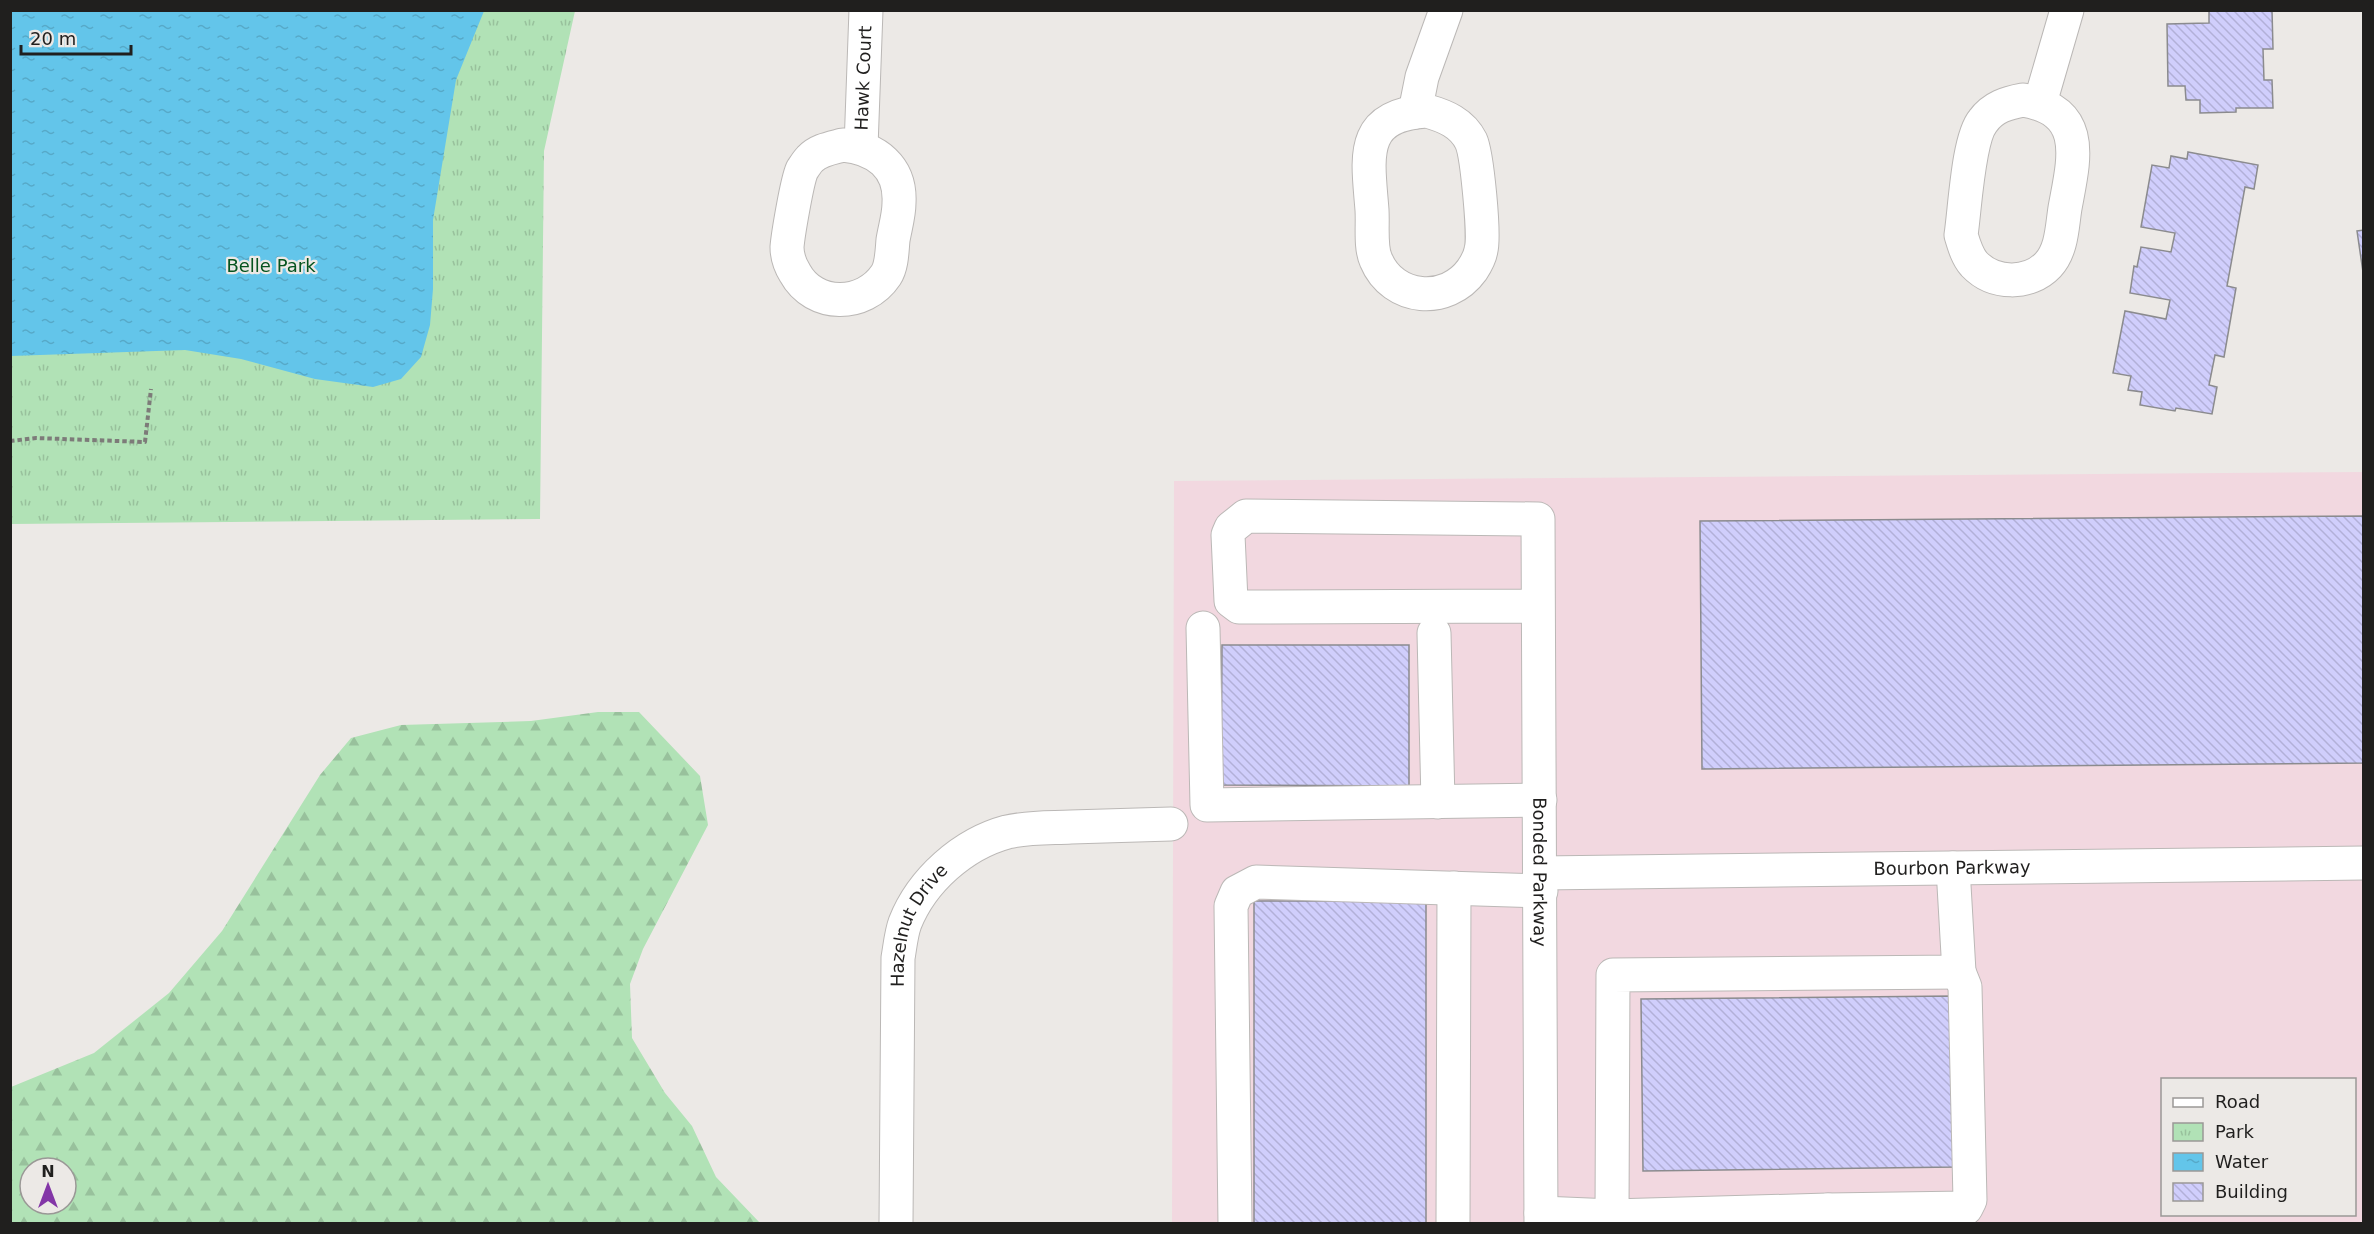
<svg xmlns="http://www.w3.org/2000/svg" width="2374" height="1234" viewBox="0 0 2374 1234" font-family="'DejaVu Sans',sans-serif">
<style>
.commercial{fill:#f2d8e0;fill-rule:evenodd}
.forest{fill:url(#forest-firs);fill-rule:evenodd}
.park{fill:url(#park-tufts)}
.water{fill:url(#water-ripples)}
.building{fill:url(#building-back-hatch);stroke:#8b8b8e;stroke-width:1.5}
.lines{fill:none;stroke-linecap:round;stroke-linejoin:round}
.minor-casing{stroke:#bbb8b6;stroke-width:35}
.path{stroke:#7d7b79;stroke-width:4;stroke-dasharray:4.5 3;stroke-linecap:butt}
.minor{stroke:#fff;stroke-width:33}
.labels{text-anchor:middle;stroke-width:4.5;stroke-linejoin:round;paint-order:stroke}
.street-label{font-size:18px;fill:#201f1e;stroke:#ece9e6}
.park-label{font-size:18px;fill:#05531f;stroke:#ece9e6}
</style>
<defs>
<pattern id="forest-firs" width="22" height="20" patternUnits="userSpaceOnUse" patternTransform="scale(1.5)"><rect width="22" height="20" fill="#b1e2b6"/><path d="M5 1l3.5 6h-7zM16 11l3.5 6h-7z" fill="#98c19c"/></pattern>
<pattern id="park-tufts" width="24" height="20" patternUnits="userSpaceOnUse" patternTransform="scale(1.5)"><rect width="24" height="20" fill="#b1e2b6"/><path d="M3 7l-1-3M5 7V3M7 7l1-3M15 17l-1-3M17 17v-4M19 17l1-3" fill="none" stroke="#98c19c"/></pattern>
<pattern id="water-ripples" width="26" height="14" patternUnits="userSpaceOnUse" patternTransform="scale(1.5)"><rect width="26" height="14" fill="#63c5ea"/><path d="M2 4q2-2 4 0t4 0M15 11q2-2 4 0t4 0" fill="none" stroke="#56a9c8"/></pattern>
<pattern id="building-back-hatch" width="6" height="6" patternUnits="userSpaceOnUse" patternTransform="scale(1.5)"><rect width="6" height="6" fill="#d0cefc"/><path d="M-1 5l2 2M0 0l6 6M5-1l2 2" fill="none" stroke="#b2b0d8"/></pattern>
</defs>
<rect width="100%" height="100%" fill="#ece9e6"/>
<!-- commercial -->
<path class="commercial" d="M2363,472V1223L1172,1224L1174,481ZM2162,1080H2354V1214H2162Z"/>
<!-- forest -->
<path class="forest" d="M598,712H639L700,776L708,825L643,949L630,984L632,1038L665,1093L692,1126L716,1177L760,1223H11V1087L94,1053L169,993L222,931L320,775L351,738L401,725L531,721ZM30,1168H66V1204H30Z"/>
<!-- park -->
<path class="park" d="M10,11H575L544,151L540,519L11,524Z"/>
<!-- water -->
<path class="water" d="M10,11H484L456,80L433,220V289L430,325L421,357L401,379L373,387L315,379L241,359L185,350L11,356Z"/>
<!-- building -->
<g class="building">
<path d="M2209,10H2272L2273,49H2263L2264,80H2272L2273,108H2236V112L2200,113V100H2186L2185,86H2168L2167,24L2209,23Z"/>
<path d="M2188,152L2258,165L2254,189L2245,187L2227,286L2236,288L2224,357L2215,355L2209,385L2217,387L2212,414L2176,408L2175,411L2140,405L2142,392L2128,390L2131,376L2113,373L2125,311L2166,319L2170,300L2130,293L2134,266L2137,267L2141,247L2171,252L2175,233L2141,227L2152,165L2169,168L2171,156L2187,159Z"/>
<path d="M2364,230V279L2357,231Z"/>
<path d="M2364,516V763L1702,769L1700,521Z"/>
<path d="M1222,645H1409V786L1221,785Z"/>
<rect x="1254" y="901" width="172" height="323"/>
<path d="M1953,996L1955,1167L1643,1171L1641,999Z"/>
</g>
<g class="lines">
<defs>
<g id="minor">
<path d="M2023,100C2088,111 2074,159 2065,208C2062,227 2062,250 2048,265C2029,285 1994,285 1974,264C1967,256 1964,245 1961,235C1965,209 1968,139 1983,121C1993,107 2007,103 2023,100Z"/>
<path d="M2040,103L2067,10"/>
<path d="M1427,111C1445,116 1462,123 1471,141C1477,154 1485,236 1481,250C1480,257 1476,264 1472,270C1447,305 1393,301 1376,260C1370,247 1373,225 1372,210C1368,158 1358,115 1427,111Z"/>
<path d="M1415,112L1422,77L1446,10"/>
<path d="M843,145C876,148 901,167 899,203C899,215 895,228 893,240C892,250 892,266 886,275C864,308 814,308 795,273C790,265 787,256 787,247C788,235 797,181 802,170C804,167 807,162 810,159C818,150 832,148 843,145Z"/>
<path id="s1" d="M861,147L866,10"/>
<path id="s2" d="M1538,606L1239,607L1231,601L1228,535L1231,528L1246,516L1538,519L1541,1224"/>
<path d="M1203,628L1207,805L1540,800"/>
<path d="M1434,633L1438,802"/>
<path id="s3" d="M1541,873L2364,863"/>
<path d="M1828,1210L1966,1208L1970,1200L1965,987L1959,972"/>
<path d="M1541,1213L1612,1216L1828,1210V1224"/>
<path id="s4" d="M896,1224L898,958C900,947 901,934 905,923C922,880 963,844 1007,832C1028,827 1050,828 1071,827C1104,826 1138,825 1171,824"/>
<path d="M1235,1224L1231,906L1237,892L1256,882L1541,891"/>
<path d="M1453,1224L1454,888"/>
<path d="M1617,1224L1612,1216L1613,975L1959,972L1953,868"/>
</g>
</defs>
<!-- minor casing -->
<use href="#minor" class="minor-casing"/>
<!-- path -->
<path class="path" d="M10,441L36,438L145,442L151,389"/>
<!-- minor -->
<use href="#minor" class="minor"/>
</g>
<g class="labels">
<!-- street labels -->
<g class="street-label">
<text dy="6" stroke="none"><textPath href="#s1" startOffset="69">Hawk Court</textPath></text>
<text dy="6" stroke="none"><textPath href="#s3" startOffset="411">Bourbon Parkway</textPath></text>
<text dy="6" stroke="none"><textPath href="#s2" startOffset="1047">Bonded Parkway</textPath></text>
<text dy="6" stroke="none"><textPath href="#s4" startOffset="304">Hazelnut Drive</textPath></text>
</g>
<!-- park labels -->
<g class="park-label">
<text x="271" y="272">Belle Park</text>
</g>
</g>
<!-- border -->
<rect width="2374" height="1234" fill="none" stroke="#201f1e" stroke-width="24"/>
<!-- legend -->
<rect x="2161" y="1078" width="195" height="138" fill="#ece9e6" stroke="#9a9896" stroke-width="1.5"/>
<rect x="2173" y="1098" width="30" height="9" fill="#ffffff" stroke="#9a9896" stroke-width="1.5"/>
<text x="2215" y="1108" font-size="18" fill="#201f1e">Road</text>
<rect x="2173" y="1123" width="30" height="18" fill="url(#park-tufts)" stroke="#9a9896" stroke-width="1.5"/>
<text x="2215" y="1138" font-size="18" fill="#201f1e">Park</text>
<rect x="2173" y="1153" width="30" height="18" fill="url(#water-ripples)" stroke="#9a9896" stroke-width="1.5"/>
<text x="2215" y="1168" font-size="18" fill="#201f1e">Water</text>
<rect x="2173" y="1183" width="30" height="18" fill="url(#building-back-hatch)" stroke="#9a9896" stroke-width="1.5"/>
<text x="2215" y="1198" font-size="18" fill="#201f1e">Building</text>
<!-- north arrow -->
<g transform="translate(48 1186)"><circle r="28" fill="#ece9e6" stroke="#9a9896" stroke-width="1.5"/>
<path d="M0-4.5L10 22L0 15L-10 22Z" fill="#8336a7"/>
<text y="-9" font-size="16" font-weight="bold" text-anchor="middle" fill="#201f1e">N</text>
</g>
<!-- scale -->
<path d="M21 45v9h110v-9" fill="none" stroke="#201f1e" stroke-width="3"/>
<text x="30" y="45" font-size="18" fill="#201f1e" stroke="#ece9e6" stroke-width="4.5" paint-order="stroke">20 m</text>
</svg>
